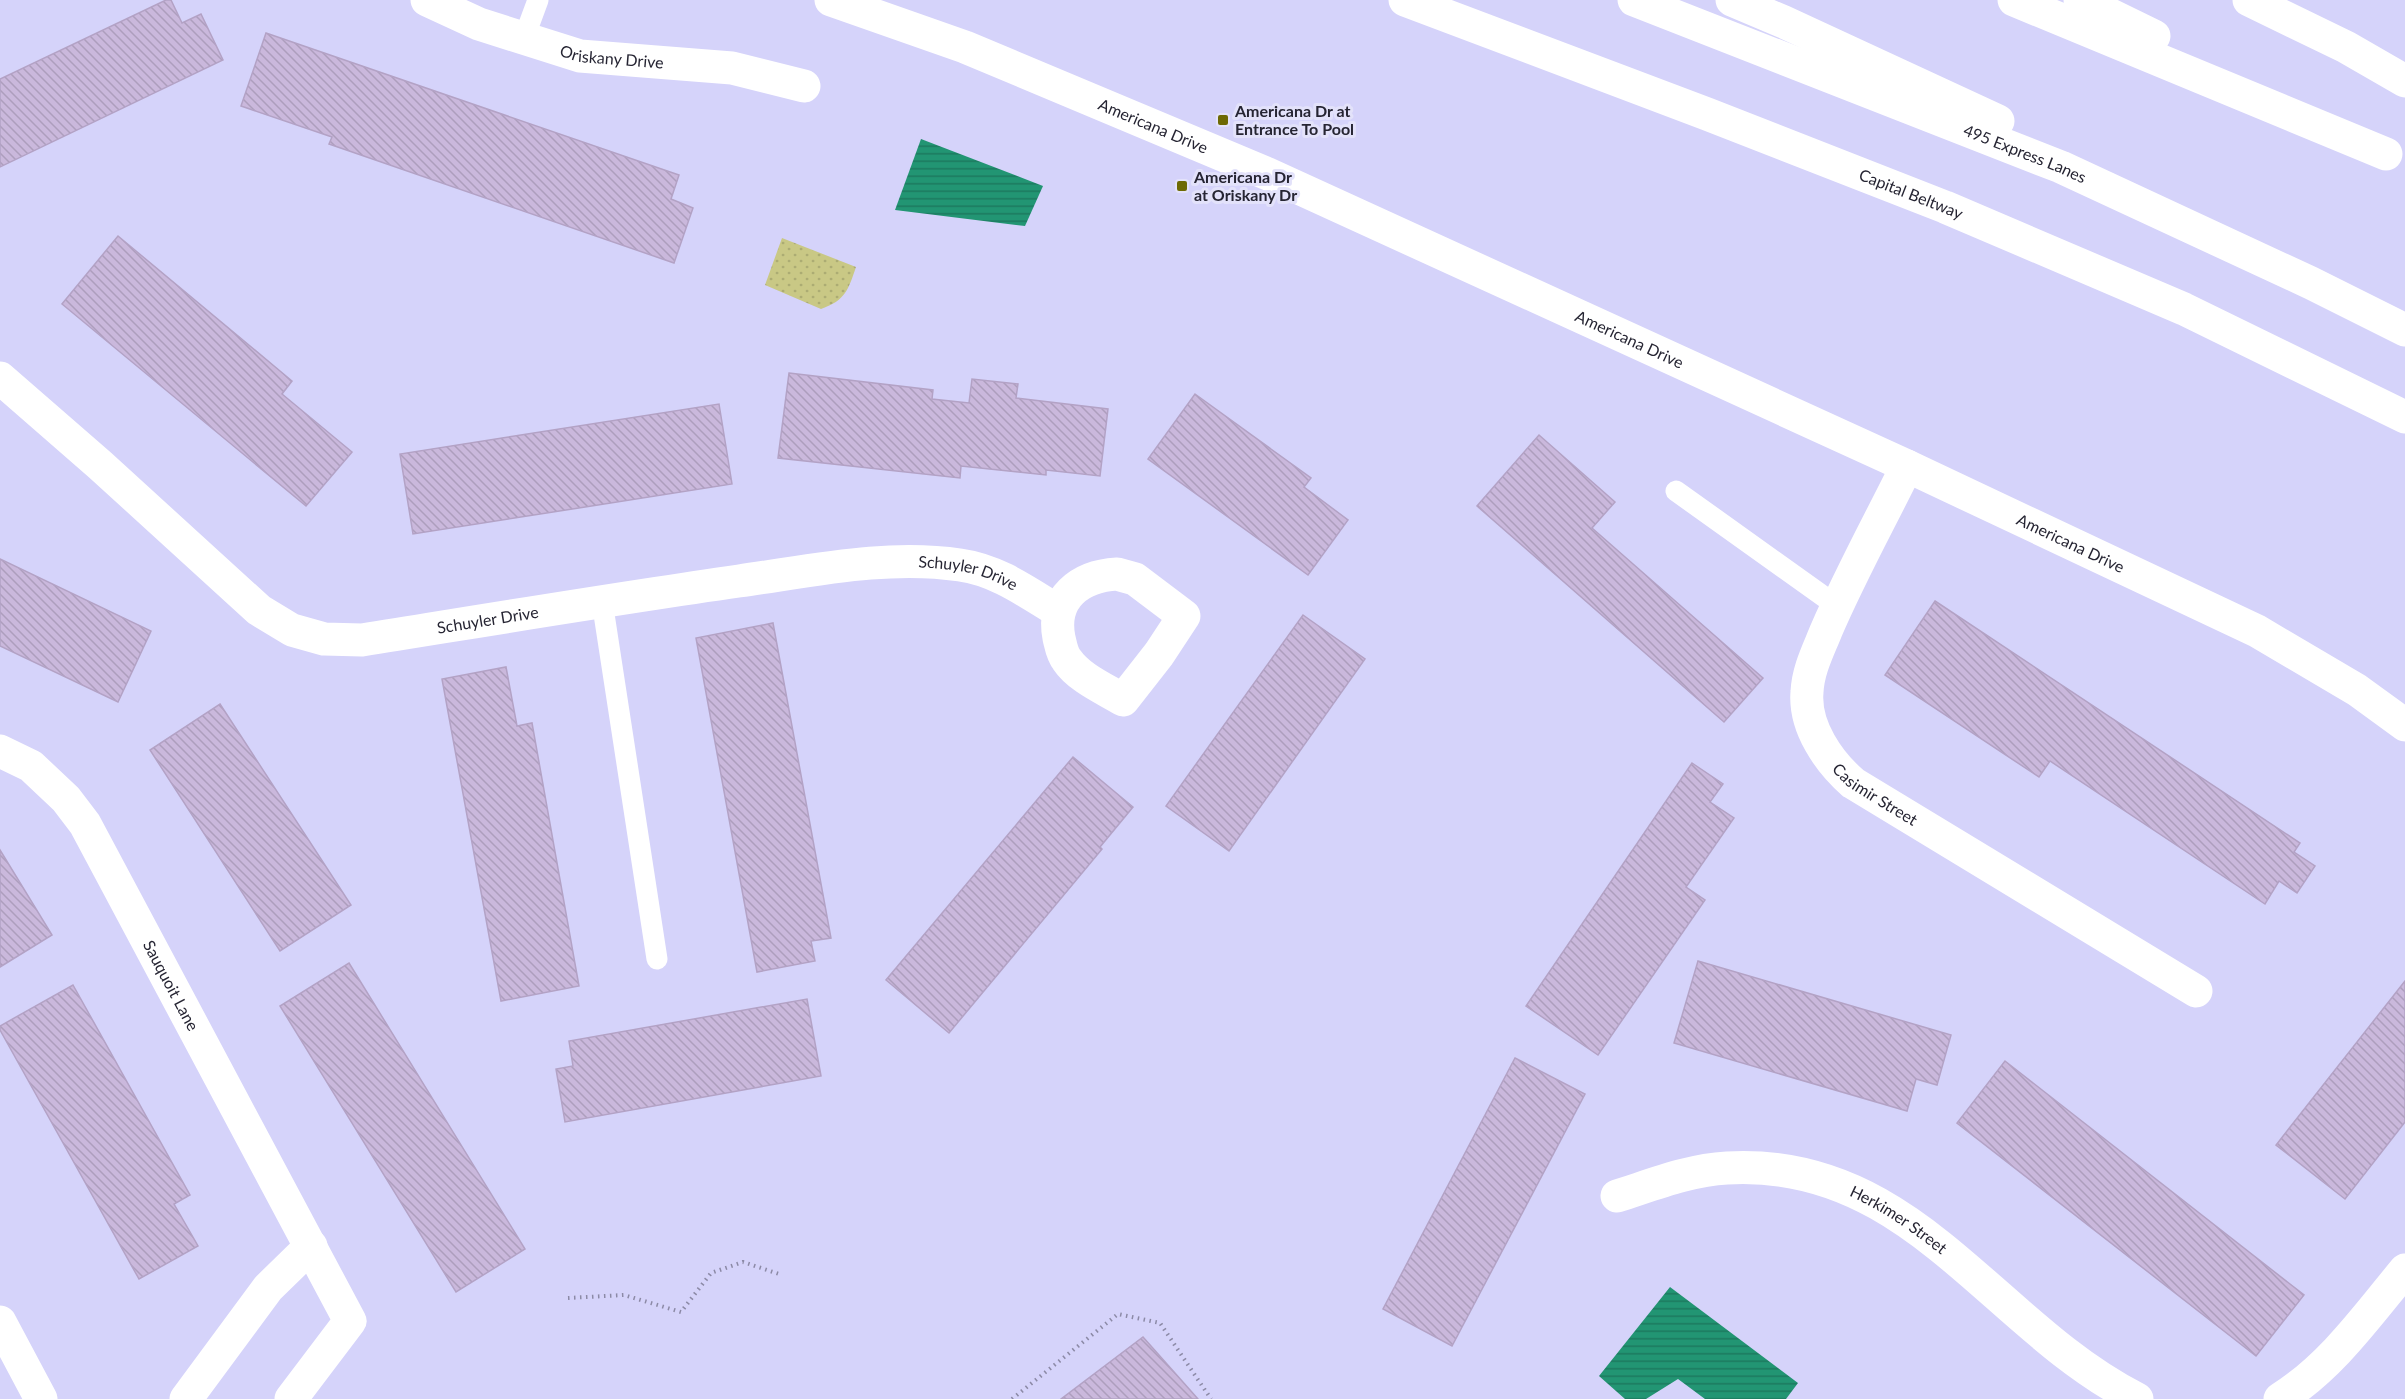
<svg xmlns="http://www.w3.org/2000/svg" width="2405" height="1399" viewBox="0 0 2405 1399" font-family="Lato,sans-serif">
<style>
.park{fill:url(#park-dots)}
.water{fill:url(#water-rules)}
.building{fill:url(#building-back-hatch);stroke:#b3a2c5;stroke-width:1.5}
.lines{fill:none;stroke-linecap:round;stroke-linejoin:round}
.path{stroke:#8c8aa6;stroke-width:4;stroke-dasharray:1.5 4.5;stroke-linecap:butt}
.service{stroke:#fff;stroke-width:21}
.minor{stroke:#fff;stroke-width:33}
.tertiary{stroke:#fff;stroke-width:33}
.motorway{stroke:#fff;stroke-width:33}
.poi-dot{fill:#6d6904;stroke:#e3e2fa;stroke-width:2}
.labels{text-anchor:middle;stroke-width:6;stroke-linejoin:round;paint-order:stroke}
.street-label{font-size:16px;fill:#262533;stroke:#e3e2fa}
.poi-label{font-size:16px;font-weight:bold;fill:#262533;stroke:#e3e2fa;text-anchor:start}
</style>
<defs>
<pattern id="park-dots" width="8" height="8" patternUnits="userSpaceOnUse" patternTransform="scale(1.5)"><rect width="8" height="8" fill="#c9c885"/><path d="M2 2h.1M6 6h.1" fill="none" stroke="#acac73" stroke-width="1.8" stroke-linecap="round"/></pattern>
<pattern id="water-rules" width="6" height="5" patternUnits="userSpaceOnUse" patternTransform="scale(1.5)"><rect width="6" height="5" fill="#229573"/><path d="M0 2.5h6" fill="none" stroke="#1d795f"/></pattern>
<pattern id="building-back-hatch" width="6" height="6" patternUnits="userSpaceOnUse" patternTransform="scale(1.5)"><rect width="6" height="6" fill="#cab8dc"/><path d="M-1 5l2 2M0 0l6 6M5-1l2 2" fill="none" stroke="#ad9ebd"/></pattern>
</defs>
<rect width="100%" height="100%" fill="#d5d3fa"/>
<!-- park -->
<path class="park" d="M782,238L856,267C848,290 846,300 821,309L765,285Z"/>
<!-- water -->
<g class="water">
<path d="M921,139L1043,186L1025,226L895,210Z"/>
<path d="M1670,1287L1798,1383L1786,1399H1705L1678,1379L1646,1399H1625L1599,1376Z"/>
</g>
<!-- building -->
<g class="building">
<path d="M166,0H171L182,23L201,14L223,60L0,167V79Z"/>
<path d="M266,33L679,175L671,199L693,208L674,263L329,144L332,137L241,106Z"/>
<path d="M118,236L292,381L282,394L352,452L306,506L62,304Z"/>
<path d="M789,373L933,390L932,399L969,403L972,379L1018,384L1016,398L1108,409L1100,476L1046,470V475L961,466L960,478L778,458Z"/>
<path d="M1195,394L1311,478L1304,487L1348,520L1308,575L1148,459Z"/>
<path d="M719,404L732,484L413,534L400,454Z"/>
<path d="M1539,435L1615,502L1592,528L1763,678L1724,722L1477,506Z"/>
<path d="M0,559L151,631L118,702L0,646Z"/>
<path d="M1935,601L2300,843L2294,852L2315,866L2297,893L2279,881L2265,904L2050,761L2039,777L1885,675Z"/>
<path d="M1303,615L1365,659L1229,851L1166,806Z"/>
<path d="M773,623L831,938L811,941L815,961L757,972L696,638Z"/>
<path d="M506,667L517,726L532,723L579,986L501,1001L442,679Z"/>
<path d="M220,704L351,905L280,951L150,750Z"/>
<path d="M1073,757L1133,807L1100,847L1102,849L949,1033L886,980Z"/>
<path d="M1692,763L1723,784L1710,802L1734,818L1686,887L1705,900L1598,1055L1526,1006Z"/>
<path d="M0,850L52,935L0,967Z"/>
<path d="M1698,961L1951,1035L1937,1085L1916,1079L1907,1111L1674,1043Z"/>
<path d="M349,963L525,1249L456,1292L280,1006Z"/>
<path d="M2405,981V1122L2345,1199L2276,1145Z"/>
<path d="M73,985L190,1195L174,1204L198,1246L139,1279L0,1030V1026Z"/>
<path d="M807,999L821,1076L565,1122L556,1069L573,1066L569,1041Z"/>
<path d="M1515,1058L1585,1094L1452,1346L1383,1309Z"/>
<path d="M2005,1061L2304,1295L2256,1356L1957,1123Z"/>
<path d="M1143,1337L1198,1399H1061Z"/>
</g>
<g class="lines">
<!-- path -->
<g class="path">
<path d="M568,1298L624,1295L681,1312L711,1273L743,1262L782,1275"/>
<path d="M1012,1399L1118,1314L1160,1323L1211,1399"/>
</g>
<!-- service -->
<g class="service">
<path d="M524,38L538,0"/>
<path d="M1676,491L1837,606"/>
<path d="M602,601L657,959"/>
</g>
<!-- minor -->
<g class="minor">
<path id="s1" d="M427,0L479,24L580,56L732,68L804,86"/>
<path id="s2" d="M0,378L100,465L259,610L292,630L324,639L362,640C487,620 613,599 739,581C811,571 887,554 960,565C997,570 1027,592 1058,611"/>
<path id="s3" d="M1907,466C1880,521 1850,575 1826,631C1818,651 1808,670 1807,692C1804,727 1829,762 1853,783L2196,991"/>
<path d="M1117,574L1135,579L1184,616L1159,654L1123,700C1105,689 1079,678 1067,660C1062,654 1061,646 1059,638C1051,598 1080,576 1117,574Z"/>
<path id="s4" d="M0,751L31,766L66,799L85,824L350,1321L291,1399"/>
<path id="s5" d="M1617,1196C1652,1185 1689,1170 1727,1168C1912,1157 1992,1326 2137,1399"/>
<path d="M186,1399L268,1288L311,1246"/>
<path d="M2280,1399C2331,1367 2367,1316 2405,1270"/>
</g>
<!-- tertiary -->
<g class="tertiary">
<path id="s6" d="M831,0L965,47L1268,174L1907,466L2257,631L2357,690L2405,725"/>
<path d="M0,1322L41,1399"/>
</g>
<!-- motorway -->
<g class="motorway">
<path id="s7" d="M1405,0L1707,114L1945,207L2184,309L2405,417"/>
<path id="s8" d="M1634,0L2061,167L2311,283L2405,330"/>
<path d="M1732,0L1784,22L1998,121"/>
<path d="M2014,0L2386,154"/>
<path d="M2080,0L2154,36"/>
<path d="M2249,0L2346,47L2405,81"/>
</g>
</g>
<!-- markers -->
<g class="poi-dot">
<rect x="1217" y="114" width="12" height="12" rx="3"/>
<rect x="1176" y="180" width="12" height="12" rx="3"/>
</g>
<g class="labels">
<!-- street labels -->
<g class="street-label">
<text dy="6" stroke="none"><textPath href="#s1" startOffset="195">Oriskany Drive</textPath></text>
<text dy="6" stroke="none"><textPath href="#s6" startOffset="346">Americana Drive</textPath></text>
<text dy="6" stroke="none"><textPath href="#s8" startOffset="420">495 Express Lanes</textPath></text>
<text dy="6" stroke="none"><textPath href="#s7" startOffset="542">Capital Beltway</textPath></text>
<text dy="6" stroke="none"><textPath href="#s6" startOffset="868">Americana Drive</textPath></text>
<text dy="6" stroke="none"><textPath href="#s6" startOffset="1354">Americana Drive</textPath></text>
<text dy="6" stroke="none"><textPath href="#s2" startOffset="1071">Schuyler Drive</textPath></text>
<text dy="6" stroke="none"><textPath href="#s2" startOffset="585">Schuyler Drive</textPath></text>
<text dy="6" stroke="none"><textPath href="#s3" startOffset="378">Casimir Street</textPath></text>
<text dy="6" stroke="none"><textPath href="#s4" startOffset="297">Sauquoit Lane</textPath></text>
<text dy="6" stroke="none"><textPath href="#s5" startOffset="297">Herkimer Street</textPath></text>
</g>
<!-- poi labels -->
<g class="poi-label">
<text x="1235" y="117">Americana Dr at<tspan x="1235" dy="18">Entrance To Pool</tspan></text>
<text x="1194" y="183">Americana Dr<tspan x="1194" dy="18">at Oriskany Dr</tspan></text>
</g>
</g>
</svg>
